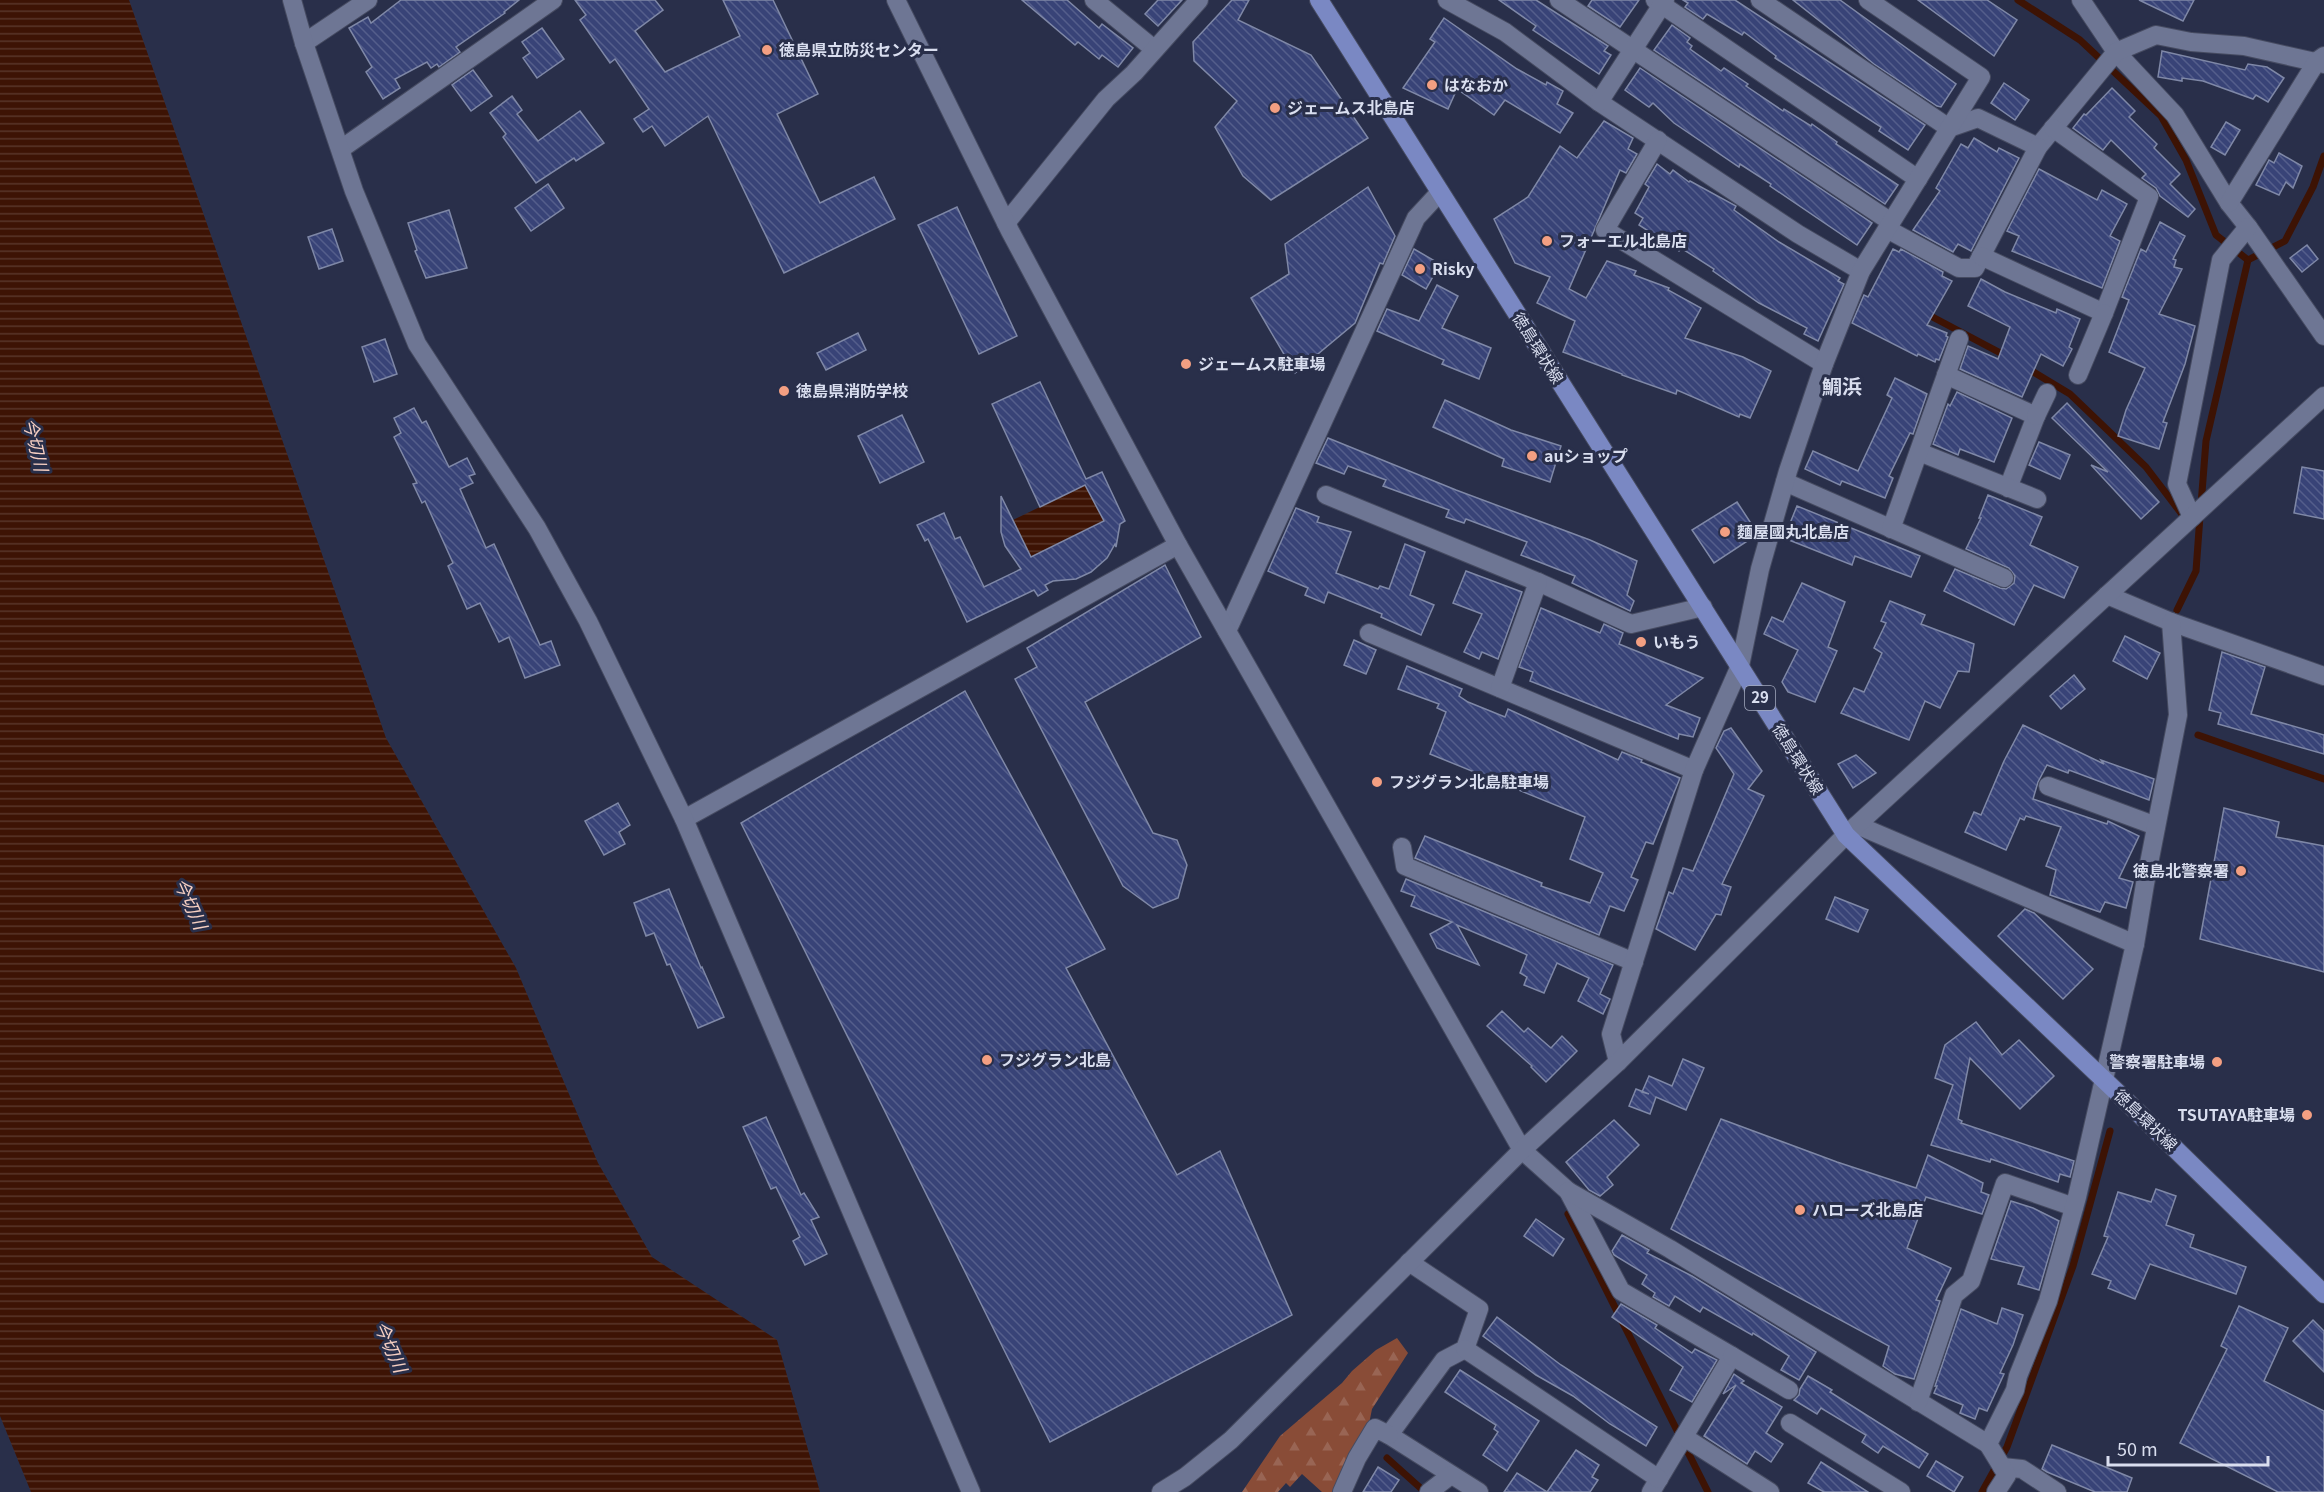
<svg xmlns="http://www.w3.org/2000/svg" width="2324" height="1492" viewBox="0 0 2324 1492" font-family="Georgia,'Noto Sans JP',serif">
<style>
.forest{fill:url(#forest-firs)}
.water{fill:url(#water-rules)}
.lines{fill:none;stroke-linecap:round;stroke-linejoin:round}
.stream{stroke:#3d1304;stroke-width:7}
.building{fill:url(#building-back-hatch);stroke:#7f88a7;stroke-width:1.5}
.street-casing{stroke:#464b61;stroke-width:20}
.secondary-casing{stroke:#464b61;stroke-width:20}
.primary-casing{stroke:#464b61;stroke-width:20}
.street{stroke:#6e7694;stroke-width:18}
.secondary{stroke:#6e7694;stroke-width:18}
.primary{stroke:#7a88c3;stroke-width:18}
.poi-dot{fill:#f39f82;stroke:#292f4a;stroke-width:2}
.labels{text-anchor:middle;stroke-width:6;stroke-linejoin:round;paint-order:stroke}
.shield{fill:#292f4a;stroke:#a4aabe;stroke-width:1.5}
.shield-label{font-size:15px;font-weight:bold;fill:#d9deef}
.poi-label{font-size:16px;font-weight:bold;fill:#d9deef;stroke:#292f4a;text-anchor:start}
.street-label{font-size:16px;fill:#d9deef;stroke:#292f4a}
.water-label{font-size:18px;font-style:italic;fill:#f6cfc2;stroke:#292f4a}
.quarter-label{font-size:20px;font-weight:bold;fill:#d9deef;stroke:#292f4a}
</style>
<defs>
<pattern id="forest-firs" width="22" height="20" patternUnits="userSpaceOnUse" patternTransform="scale(1.5)"><rect width="22" height="20" fill="#894c37"/><path d="M5 1l3.5 6h-7zM16 11l3.5 6h-7z" fill="#996554"/></pattern>
<pattern id="water-rules" width="6" height="5" patternUnits="userSpaceOnUse" patternTransform="scale(1.5)"><rect width="6" height="5" fill="#3d1304"/><path d="M0 2.5h6" fill="none" stroke="#583529"/></pattern>
<pattern id="building-back-hatch" width="6" height="6" patternUnits="userSpaceOnUse" patternTransform="scale(1.5)"><rect width="6" height="6" fill="#384377"/><path d="M-1 5l2 2M0 0l6 6M5-1l2 2" fill="none" stroke="#545e8b"/></pattern>
</defs>
<rect width="100%" height="100%" fill="#292f4a"/>
<!-- forest -->
<path class="forest" d="M1397,1338L1408,1353L1372,1409L1369,1424L1352,1450L1332,1492H1322L1302,1474L1290,1487L1286,1483L1278,1492H1242L1280,1436L1342,1383L1352,1371L1376,1350Z"/>
<!-- water -->
<g class="water">
<path d="M0,0H129L386,738L516,968L598,1163L652,1257L777,1340L820,1492H31L0,1416Z"/>
<path d="M1085,485L1104,521L1031,557L1013,520Z"/>
</g>
<g class="lines">
<!-- stream -->
<g class="stream">
<path d="M2018,0L2080,40L2161,116L2186,160L2216,235L2248,260L2206,441L2201,505"/>
<path d="M2248,260L2285,241L2313,187L2324,156"/>
<path d="M1925,313L2008,357"/>
<path d="M2025,367L2070,394L2146,467L2184,517"/>
<path d="M2177,610L2196,571L2200,516"/>
<path d="M2198,735L2324,779"/>
<path d="M1568,1214L1708,1492"/>
<path d="M1387,1458L1425,1492"/>
<path d="M1982,1492L2007,1447L2073,1266L2110,1131"/>
</g>
</g>
<!-- building -->
<g class="building">
<path d="M401,0H519L504,12L505,13L456,47L460,52L439,67L437,64L431,68L427,62L395,79L400,88L383,99L366,72L372,67L349,28L368,17L371,23Z"/>
<path d="M575,0H655L663,10L635,31L665,72L740,36L723,0H773L818,94L777,114L820,203L874,177L895,219L784,273L708,116L665,146L652,126L643,132L634,119L649,109L615,59L610,63L580,20L586,15Z"/>
<path d="M1022,0H1067L1099,28L1102,24L1133,48L1118,67L1102,55L1099,59L1078,42L1075,45Z"/>
<path d="M1158,0H1182L1158,26L1145,14Z"/>
<path d="M1232,0H1249L1238,20L1311,55L1368,138L1271,200L1243,176L1215,127L1237,101L1194,61L1193,42Z"/>
<path d="M1499,0H1536L1608,46L1604,51L1611,55L1599,74L1533,30L1536,26Z"/>
<path d="M1592,0H1639L1620,27L1588,6Z"/>
<path d="M1683,0H1735L1925,125L1908,150L1879,131L1881,127L1775,58L1776,56L1744,32L1742,35L1707,14L1703,19L1685,7L1688,3Z"/>
<path d="M1793,0H1840L1956,84L1941,107L1937,106L1874,64Z"/>
<path d="M1918,0H1987L2017,20L1994,56Z"/>
<path d="M2139,0H2194L2183,21Z"/>
<path d="M1444,18L1517,69L1546,85L1547,82L1563,91L1557,104L1573,113L1560,133L1505,100L1494,115L1457,89L1448,109L1403,88L1435,42L1430,39Z"/>
<path d="M1672,25L1690,38L1687,42L1692,46L1690,49L1721,71L1724,68L1748,84L1746,86L1783,111L1784,109L1811,126L1812,124L1837,142L1836,144L1898,185L1885,204L1654,50Z"/>
<path d="M542,28L564,59L537,78L523,58L530,53L522,42Z"/>
<path d="M2162,51L2245,70L2248,64L2267,67L2284,78L2268,102L2256,95L2253,99L2203,81L2182,78V81L2158,77Z"/>
<path d="M1640,68L1872,223L1857,245L1770,186L1771,184L1740,164L1739,167L1674,123L1653,103L1649,107L1625,90Z"/>
<path d="M473,70L492,96L471,111L452,85Z"/>
<path d="M2004,83L2029,100L2015,120L1991,103Z"/>
<path d="M2112,88L2135,111L2129,117L2157,144L2154,148L2180,174L2170,184L2195,209L2188,217L2160,196L2156,188L2142,178L2146,174L2111,140L2103,150L2073,128L2084,114L2086,115Z"/>
<path d="M512,96L522,110L517,114L538,141L580,111L604,143L576,161L574,158L536,183L503,137L506,134L490,113Z"/>
<path d="M1604,121L1633,138L1628,149L1637,154L1626,173L1620,170L1569,289L1586,298L1607,261L1636,271L1634,275L1669,288L1668,290L1701,308L1685,338L1743,357L1771,371L1750,418L1740,414L1739,417L1677,390L1676,394L1622,375V374L1563,352L1575,321L1537,303L1550,277L1515,263L1494,219L1528,197L1560,146L1577,158Z"/>
<path d="M2226,122L2240,130L2225,155L2211,147Z"/>
<path d="M1974,138L1997,152L1999,148L2019,158L1971,251L1958,244L1953,252L1913,230L1940,191L1936,188L1961,144L1968,148Z"/>
<path d="M2279,153L2302,166L2293,188L2286,182L2279,195L2256,185L2269,160L2274,163Z"/>
<path d="M1657,164L1670,174L1673,170L1689,182L1690,181L1736,206L1734,210L1779,242L1840,278L1838,281L1844,284L1818,341L1804,334L1807,328L1759,303L1713,271L1714,269L1681,248L1679,251L1639,225L1643,218L1635,213L1649,187L1645,184Z"/>
<path d="M2039,169L2097,200L2102,190L2127,204L2110,236L2120,241L2102,288L2012,251L2019,236L2007,231Z"/>
<path d="M548,184L564,208L531,231L515,208Z"/>
<path d="M1368,187L1395,236L1383,264L1380,263L1355,323L1295,373L1251,298L1289,274L1285,244Z"/>
<path d="M957,207L1017,336L979,354L918,225Z"/>
<path d="M449,210L467,268L426,278L415,251L417,250L408,223Z"/>
<path d="M2160,222L2185,236L2173,259L2176,260L2174,267L2182,269L2159,314L2195,326L2185,364L2163,422L2167,423L2159,449L2118,436L2126,410L2145,368L2109,352L2129,300L2122,297L2141,249L2146,252Z"/>
<path d="M332,229L343,261L319,269L308,237Z"/>
<path d="M2307,245L2318,259L2302,272L2290,258Z"/>
<path d="M1414,249L1440,264L1426,289L1402,275Z"/>
<path d="M1893,249L1899,252L1901,249L1943,272L1942,276L1952,281L1927,325L1947,333L1946,336L1948,337L1939,360L1936,359L1935,362L1918,354L1917,356L1852,323L1864,295L1868,297Z"/>
<path d="M1981,279L2005,292L2056,313L2057,309L2080,319L2069,347L2072,349L2063,366L2041,354L2022,397L1960,369L1968,346L1998,359L2010,327L1968,306Z"/>
<path d="M1437,285L1458,296L1442,328L1491,348L1479,379L1442,364L1444,360L1377,331L1387,309L1419,321Z"/>
<path d="M858,333L866,350L826,370L817,353Z"/>
<path d="M385,339L397,374L374,382L362,347Z"/>
<path d="M1895,378L1927,394L1913,434L1910,433L1889,476L1893,478L1885,498L1842,481L1840,485L1805,469L1813,451L1858,471L1892,398L1887,395Z"/>
<path d="M1040,382L1086,479L1102,472L1125,521L1120,524L1116,547L1115,544L1107,558L1091,572L1076,579L1053,581L1045,585L1048,590L1038,596L1034,590L967,622L928,539L925,541L917,525L944,513L955,539L960,537L984,587L1021,569L1005,546L1001,532V496L1031,557L1104,521L1085,485L1040,507L992,404Z"/>
<path d="M1957,392L2012,418L1994,462L1960,449L1958,455L1933,444L1948,404L1950,406Z"/>
<path d="M1445,400L1511,430L1561,446L1550,482L1502,466L1504,459L1433,427Z"/>
<path d="M2067,403L2159,502L2141,519L2091,465L2108,472L2052,418Z"/>
<path d="M414,408L422,423L426,421L449,467L467,458L475,474L469,476L473,483L460,489L486,548L494,544L540,645L551,641L560,665L525,678L509,637L499,642L480,603L467,609L448,566L453,563L425,501L422,503L413,484L417,483L394,437L401,433L394,418Z"/>
<path d="M902,415L924,462L880,483L858,436Z"/>
<path d="M1328,438L1456,490L1590,540L1637,561L1627,595L1634,601L1630,611L1572,583L1575,576L1521,555L1527,542L1466,519L1464,523L1446,517L1449,510L1383,486L1386,480L1348,466L1344,474L1316,463Z"/>
<path d="M2039,442L2070,455L2060,479L2029,465Z"/>
<path d="M2302,467L2324,471V519L2294,513Z"/>
<path d="M1988,495L2042,517L2030,545L2078,567L2064,598L2034,585L2014,625L1944,591L1955,569L2000,588L2006,589L2014,583L2015,576L2009,568L1966,549L1981,518H1979Z"/>
<path d="M1737,502L1758,534L1714,563L1692,530Z"/>
<path d="M1797,506L1920,556L1911,577L1855,556L1852,565L1784,538Z"/>
<path d="M1296,508L1319,517L1317,522L1351,532L1336,573L1378,589L1380,586L1389,589L1405,544L1425,552L1410,595L1434,605L1421,635L1381,617L1382,614L1328,592L1324,603L1305,595L1308,588L1268,571Z"/>
<path d="M1165,565L1201,637L1085,702L1153,833L1177,840L1187,865L1178,898L1153,908L1123,886L1015,679L1037,667L1027,648Z"/>
<path d="M1466,571L1522,592L1498,659L1482,652L1479,659L1464,652L1482,614L1453,603Z"/>
<path d="M1802,583L1845,602L1828,647L1837,651L1815,702L1788,692L1782,682L1798,650L1764,634L1772,617L1783,622Z"/>
<path d="M1890,601L1925,615L1921,624L1974,644L1969,672L1958,671L1940,708L1925,701L1909,740L1841,713L1854,688L1864,692L1882,653L1874,648L1886,623L1881,621Z"/>
<path d="M1541,608L1600,633L1604,624L1623,633L1619,644L1703,678L1666,705L1700,718L1693,737L1679,734L1678,739L1530,681L1533,672L1519,667Z"/>
<path d="M2125,636L2160,653L2147,679L2113,661Z"/>
<path d="M1354,640L1376,650L1366,674L1344,665Z"/>
<path d="M2222,652L2265,667L2251,714L2324,735V754L2218,724L2221,713L2209,710Z"/>
<path d="M1407,666L1462,689L1459,696L1468,702L1505,717L1508,709L1618,760L1622,752L1642,760L1641,762L1680,778L1653,844L1646,842L1631,877L1638,880L1624,911L1610,906L1599,935L1415,858L1425,836L1542,883L1541,886L1590,903L1603,873L1570,859L1585,817L1430,754L1446,712L1437,708L1439,704L1398,689Z"/>
<path d="M2074,675L2085,689L2061,709L2050,696Z"/>
<path d="M965,691L1105,949L1066,968L1177,1175L1220,1151L1292,1315L1050,1442L741,823Z"/>
<path d="M2023,725L2104,764L2101,760L2154,779L2149,800L2069,770L2068,773L2047,765L2038,782L2033,799L2107,824L2108,821L2139,836L2119,878L2133,882L2126,908L2105,902L2100,912L2050,895L2056,870L2046,866L2061,827L2026,816L2024,820L2020,818L2006,850L1965,832L1974,812L1981,815L2004,761Z"/>
<path d="M1731,728L1762,771L1748,789L1764,796L1722,884L1731,887L1721,915L1716,914L1695,950L1656,929L1669,892L1673,894L1683,868L1693,871L1734,774L1716,748L1724,731Z"/>
<path d="M1856,755L1876,773L1853,788L1838,764Z"/>
<path d="M618,803L630,825L619,832L625,844L604,855L585,821Z"/>
<path d="M2224,808L2279,822L2276,837L2324,846V972L2200,939Z"/>
<path d="M1406,879L1613,965L1600,994L1610,999L1603,1014L1578,1001L1589,978L1557,963L1544,993L1524,985L1527,977L1520,973L1527,955L1516,950L1457,925L1479,965L1437,948L1430,934L1452,922L1411,906L1415,896L1401,891Z"/>
<path d="M669,889L701,968L702,967L724,1017L698,1028L670,964L667,965L654,933L646,936L634,903Z"/>
<path d="M1835,897L1868,910L1858,932L1826,919Z"/>
<path d="M2025,909L2034,913L2093,969L2063,999L1998,936Z"/>
<path d="M1502,1011L1524,1032L1528,1028L1551,1048L1562,1036L1577,1051L1546,1082L1531,1067L1532,1066L1487,1026Z"/>
<path d="M1976,1022L2002,1055L2019,1040L2054,1076L2020,1109L1970,1058L1958,1119L1962,1121L1961,1123L2074,1161L2070,1177L2060,1174L2058,1182L1991,1159L1990,1162L1931,1145L1953,1085L1935,1078L1945,1045Z"/>
<path d="M1683,1059L1704,1068L1686,1110L1656,1097L1650,1114L1629,1106L1636,1089L1649,1094L1642,1092L1649,1076L1672,1086Z"/>
<path d="M766,1117L801,1195L804,1193L819,1217L811,1220L827,1254L805,1265L793,1241L800,1237L776,1187L771,1189L743,1127Z"/>
<path d="M1721,1119L1837,1162L1916,1188L1928,1155L1983,1183L1981,1192L1989,1195L1982,1214L1926,1197L1907,1248L1951,1268L1936,1300L1940,1301L1914,1379L1895,1374L1883,1366L1889,1346L1671,1229Z"/>
<path d="M1614,1120L1639,1145L1607,1177L1613,1185L1600,1196L1589,1190L1566,1162Z"/>
<path d="M2156,1189L2176,1196L2166,1225L2194,1235L2190,1247L2246,1267L2236,1294L2150,1264L2135,1299L2108,1288L2111,1281L2092,1274L2108,1237L2104,1236L2118,1192L2151,1202Z"/>
<path d="M2011,1201L2033,1208L2059,1221L2039,1290L2018,1284L2024,1267L1991,1259Z"/>
<path d="M1536,1219L1564,1239L1553,1256L1524,1236Z"/>
<path d="M1622,1235L1649,1250L1647,1253L1692,1276L1816,1352L1799,1380L1781,1370L1789,1356L1753,1333L1752,1335L1703,1307L1700,1312L1675,1296L1669,1306L1653,1297L1655,1293L1642,1284L1647,1275L1614,1255L1612,1251Z"/>
<path d="M1621,1304L1657,1325L1655,1328L1692,1353L1695,1349L1717,1360L1692,1402L1670,1390L1683,1367L1612,1317Z"/>
<path d="M2239,1306L2288,1328L2264,1381L2324,1411V1492H2278L2180,1443L2227,1349L2221,1346Z"/>
<path d="M2002,1308L2023,1315L2013,1345L2000,1373L2004,1374L1987,1411L1979,1408L1975,1419L1960,1413L1963,1405L1934,1393L1937,1386H1935L1961,1309L1997,1324Z"/>
<path d="M1497,1317L1561,1365L1657,1427L1646,1446L1610,1424L1573,1396L1536,1375L1483,1336Z"/>
<path d="M2313,1320L2324,1331V1372L2293,1341Z"/>
<path d="M1460,1370L1539,1421L1507,1471L1483,1455L1498,1432L1494,1429L1496,1425L1445,1392Z"/>
<path d="M1734,1374L1744,1381L1741,1383L1782,1407L1766,1433L1783,1444L1771,1462L1755,1451L1747,1464L1704,1436L1736,1385L1723,1394Z"/>
<path d="M1808,1376L1832,1390L1830,1392L1928,1454L1919,1468L1883,1446L1878,1453L1862,1442L1866,1435L1821,1408L1817,1414L1794,1400L1799,1395L1800,1389Z"/>
<path d="M2052,1445L2132,1478L2127,1492H2095L2047,1472L2042,1469Z"/>
<path d="M1576,1450L1599,1465L1592,1477L1598,1480L1590,1492H1504L1517,1473L1547,1492Z"/>
<path d="M1936,1461L1963,1477L1954,1492L1927,1476Z"/>
<path d="M1821,1462L1868,1492H1824L1808,1483Z"/>
<path d="M1378,1467L1399,1480L1391,1492H1363Z"/>
</g>
<g class="lines">
<defs>
<g id="street">
<path d="M1094,0L1154,49"/>
<path d="M1447,0L1505,32L1599,102L1798,234L1861,271"/>
<path d="M1559,0L1891,222"/>
<path d="M1655,0L1918,179"/>
<path d="M1760,0L1949,128"/>
<path d="M2081,0L2116,52L2175,115L2229,203L2248,227L2324,336"/>
<path d="M304,43L368,0"/>
<path d="M1599,102L1665,0"/>
<path d="M1949,128L1978,118L2038,147L2116,52L2156,35L2191,42L2244,46L2324,64"/>
<path d="M1658,140L1605,230L1824,364"/>
<path d="M341,149L553,0"/>
<path d="M2229,203L2317,61L2324,56"/>
<path d="M1006,223L1106,99L1134,73L1199,0"/>
<path d="M1887,229L1959,268H1975L2038,147"/>
<path d="M1981,256L2104,313L2149,197L2053,128"/>
<path d="M1946,375L2036,416L2008,488"/>
<path d="M2078,375L2104,313"/>
<path d="M2036,416L2047,393"/>
<path d="M1919,452L2037,499"/>
<path d="M1785,482L2004,578"/>
<path d="M1326,495L1538,582L1631,624L1703,607"/>
<path d="M2192,517L2177,484L2221,260L2248,227"/>
<path d="M1891,529L1959,339"/>
<path d="M2107,595L2171,622L2324,676"/>
<path d="M1227,631L1416,218L1440,192"/>
<path d="M1369,633L1694,770"/>
<path d="M1500,688L1538,582"/>
<path d="M2048,786L2156,826"/>
<path d="M684,819L1178,545"/>
<path d="M1857,825L2135,944"/>
<path d="M1402,847L1405,866L1634,962"/>
<path d="M1618,1062L1611,1034L1694,770L1740,666L1760,569L1788,471L1824,364L1861,271L1981,77L1868,0"/>
<path d="M1522,1150L1568,1191L1621,1291L1732,1356L1651,1492"/>
<path d="M1568,1191L1670,1249L1988,1444"/>
<path d="M1409,1262L1479,1309L1465,1349L1444,1360L1389,1435L1479,1492"/>
<path d="M1465,1349L1659,1479"/>
<path d="M1732,1356L1789,1390"/>
<path d="M1918,1402L1954,1295L1971,1281L2005,1183L2074,1207"/>
<path d="M1790,1423L1901,1492"/>
<path d="M1684,1437L1770,1492"/>
<path d="M2002,1467L2022,1469L2057,1492"/>
<path d="M1342,1492L1357,1458L1375,1428L1389,1435"/>
<path d="M1429,1492L1451,1475"/>
<path d="M1996,1492L2007,1475L1988,1444L2015,1390L2018,1376L2048,1301L2077,1197L2135,944L2145,884L2178,715L2171,622"/>
</g>
<g id="secondary">
<path d="M292,0L304,43L354,191L417,344L537,528L588,621L684,819L971,1492"/>
<path d="M896,0L1010,231L1178,545L1522,1150"/>
<path d="M1161,1492L1185,1477L1231,1440L1522,1150L1618,1062L1846,835L2324,396"/>
</g>
<path id="primary" d="M1319,0L1846,835L2121,1096L2324,1294"/>
</defs>
<!-- street casing -->
<use href="#street" class="street-casing"/>
<!-- secondary casing -->
<use href="#secondary" class="secondary-casing"/>
<!-- primary casing -->
<use href="#primary" class="primary-casing"/>
<!-- street -->
<use href="#street" class="street"/>
<!-- secondary -->
<use href="#secondary" class="secondary"/>
<!-- primary -->
<use href="#primary" class="primary"/>
</g>
<!-- markers -->
<g class="poi-dot">
<circle cx="767" cy="50" r="6"/>
<circle cx="1432" cy="85" r="6"/>
<circle cx="1275" cy="108" r="6"/>
<circle cx="1547" cy="241" r="6"/>
<circle cx="1420" cy="269" r="6"/>
<circle cx="1186" cy="364" r="6"/>
<circle cx="784" cy="391" r="6"/>
<circle cx="1532" cy="456" r="6"/>
<circle cx="1725" cy="532" r="6"/>
<circle cx="1641" cy="642" r="6"/>
<circle cx="1377" cy="782" r="6"/>
<circle cx="2241" cy="871" r="6"/>
<circle cx="987" cy="1060" r="6"/>
<circle cx="2217" cy="1062" r="6"/>
<circle cx="2307" cy="1115" r="6"/>
<circle cx="1800" cy="1210" r="6"/>
</g>
<g class="labels">
<!-- shield labels -->
<rect class="shield" x="1745" y="686" width="30" height="24" rx="4.5"/>
<g class="shield-label">
<text x="1760" y="703">29</text>
</g>
<!-- poi labels -->
<g class="poi-label">
<text x="779" y="56">徳島県立防災センター</text>
<text x="1444" y="91">はなおか</text>
<text x="1287" y="114">ジェームス北島店</text>
<text x="1559" y="247">フォーエル北島店</text>
<text x="1432" y="275">Risky</text>
<text x="1198" y="370">ジェームス駐車場</text>
<text x="796" y="397">徳島県消防学校</text>
<text x="1544" y="462">auショップ</text>
<text x="1737" y="538">麵屋國丸北島店</text>
<text x="1653" y="648">いもう</text>
<text x="1389" y="788">フジグラン北島駐車場</text>
<text x="2229" y="877" text-anchor="end">徳島北警察署</text>
<text x="999" y="1066">フジグラン北島</text>
<text x="2205" y="1068" text-anchor="end">警察署駐車場</text>
<text x="2295" y="1121" text-anchor="end">TSUTAYA駐車場</text>
<text x="1812" y="1216">ハローズ北島店</text>
</g>
<!-- street labels -->
<g class="street-label">
<text transform="translate(1538 348) rotate(58)" y="6">徳島環状線</text>
<text transform="translate(1798 759) rotate(58)" y="6">徳島環状線</text>
<text transform="translate(2146 1120) rotate(44)" y="6">徳島環状線</text>
</g>
<!-- water labels -->
<g class="water-label">
<text transform="translate(35 445) rotate(77)" y="6">今切川</text>
<text transform="translate(190 904) rotate(66)" y="6">今切川</text>
<text transform="translate(390 1347) rotate(66)" y="6">今切川</text>
</g>
<!-- quarter labels -->
<g class="quarter-label">
<text x="1842" y="394">鯛浜</text>
</g>
</g>
<!-- scale -->
<path d="M2108 1456v9h160v-9" fill="none" stroke="#d9deef" stroke-width="3"/>
<text x="2117" y="1456" font-size="18" fill="#d9deef" stroke="#292f4a" stroke-width="4.5" paint-order="stroke">50 m</text>
</svg>
